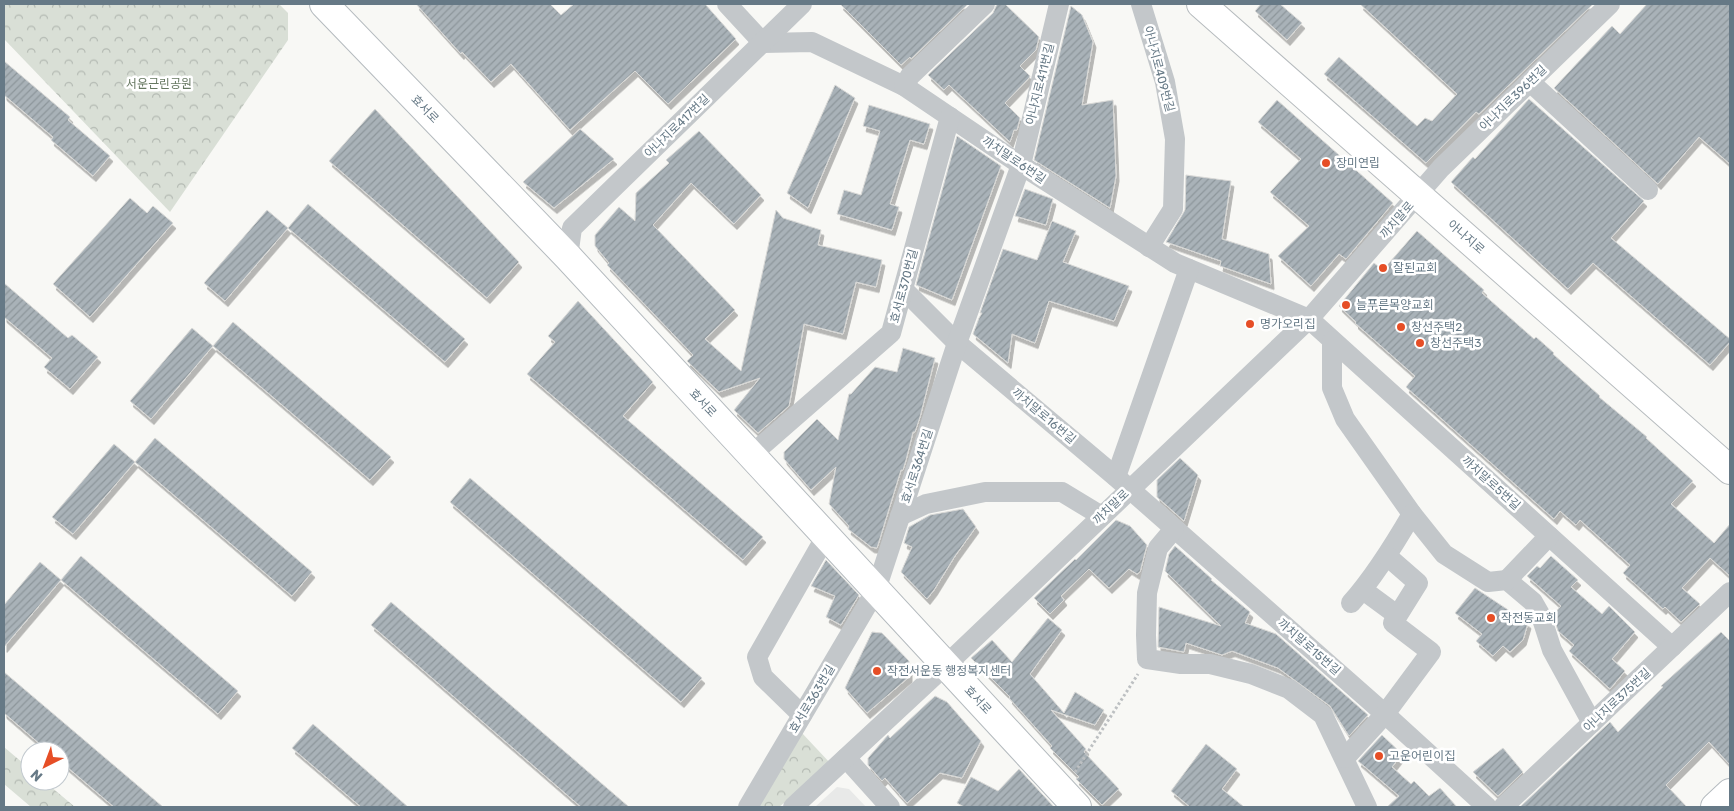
<svg xmlns="http://www.w3.org/2000/svg" width="1734" height="811" viewBox="0 0 1734 811" font-family="Rubik,'Noto Sans KR',sans-serif">
<style>
.built{fill:#e8e9e8}
.forest{fill:url(#forest-crowns)}
.building{fill:url(#building-hatch);stroke:#d9d9d7;filter:url(#shadow)}
.lines{fill:none;stroke-linecap:round;stroke-linejoin:round}
.secondary-casing{stroke:#b5bbbf;stroke-width:30}
.primary-casing{stroke:#b6bbbe;stroke-width:30}
.path{stroke:#bdc0c2;stroke-width:3;stroke-dasharray:2.5 2.5;stroke-linecap:butt}
.street{stroke:#c3c7ca;stroke-width:20}
.secondary{stroke:#fff;stroke-width:28}
.primary{stroke:#fff;stroke-width:28}
.poi-dot{fill:#e64e26;stroke:#fff;stroke-width:2}
.labels{text-anchor:middle;stroke-width:5;stroke-linejoin:round;paint-order:stroke}
.street-label{font-size:12px;fill:#667986;stroke:#fff}
.park-label{font-size:12px;fill:#667861;stroke:#fff}
.poi-label{font-size:12px;fill:#667986;stroke:#fff;text-anchor:start}
</style>
<defs>
<pattern id="forest-crowns" width="20" height="18" patternUnits="userSpaceOnUse" patternTransform="scale(1.25)"><rect width="20" height="18" fill="#d9dfd6"/><path d="M2 6a3 3 0 1 1 6 0M12 15a3 3 0 1 1 6 0" fill="none" stroke="#b4bab3"/></pattern>
<pattern id="building-hatch" width="6" height="6" patternUnits="userSpaceOnUse" patternTransform="scale(1.25)"><rect width="6" height="6" fill="#a9b2b8"/><path d="M-1 1l2-2M0 6l6-6M5 7l2-2" fill="none" stroke="#8d969b"/></pattern>
<filter id="shadow"><feDropShadow dx="3" dy="5.5" stdDeviation="0" flood-color="#0004"/></filter>
</defs>
<rect width="100%" height="100%" fill="#f8f8f5"/>
<!-- built -->
<path class="built" d="M837,787L849,789L866,807H815Z"/>
<!-- forest -->
<g class="forest">
<path d="M4,4H279L288,13V40L170,212L4,39Z"/>
<path d="M801,732L831,764L779,807H756Z"/>
<path d="M4,747L30,769V781H44L75,807H31L4,784Z"/>
</g>
<!-- building -->
<g class="building">
<path d="M416,4H550L561,15L574,4H705L736,39L668,104L635,71L570,130L511,64L491,82L462,52L461,54Z"/>
<path d="M840,4H968L911,59L910,57L901,65Z"/>
<path d="M997,4H1005L1039,37L1036,50L1020,66L1030,76L1029,78L1005,103L1020,118L1017,130H1014L1010,142L949,85L944,90L928,75L993,13Z"/>
<path d="M1261,4H1280L1302,23L1287,40L1255,11Z"/>
<path d="M1360,4H1593L1479,114L1476,112L1426,163L1324,74L1339,57L1417,126L1425,118L1432,121L1457,94Z"/>
<path d="M1647,4H1730V164L1699,137L1658,184L1554,88L1612,26L1620,34Z"/>
<path d="M1071,6L1082,15L1093,42L1082,105L1113,100L1116,176L1110,208L1034,160Z"/>
<path d="M4,61L70,117L68,120L110,156L93,176L51,140L53,137L4,95Z"/>
<path d="M835,85L855,98L808,208L787,193Z"/>
<path d="M1529,99L1644,201L1611,238L1730,339V342L1710,365L1593,263L1568,289L1451,182L1473,157L1475,159Z"/>
<path d="M1277,100L1393,203L1346,259L1339,254L1311,286L1278,256L1309,226L1270,192L1301,159L1258,122Z"/>
<path d="M869,105L930,124L924,144L910,140L890,204L899,207L892,230L837,214L844,190L861,195L880,131L863,126Z"/>
<path d="M375,109L519,262L487,298L329,161Z"/>
<path d="M580,129L614,159L554,208L523,182Z"/>
<path d="M699,131L761,195L734,224L691,183L653,225L735,310L705,339L741,371L776,210L783,218L821,230L818,245L882,260L876,287L856,282L843,334L804,324L789,406L758,433L734,410L760,378L719,392L687,361L693,355L607,265L609,263L595,246V235L619,207L635,221L636,193L669,163L666,160Z"/>
<path d="M957,136L1001,166L952,300L916,285Z"/>
<path d="M1186,175L1231,181L1222,239L1269,254L1271,284L1220,266L1221,261L1166,242L1185,210Z"/>
<path d="M1025,189L1053,199L1046,225L1015,216Z"/>
<path d="M130,198L147,213L153,206L173,223L90,317L53,284Z"/>
<path d="M308,204L465,339L445,362L288,228Z"/>
<path d="M267,210L288,228L225,301L204,283Z"/>
<path d="M1052,221L1076,231L1063,262L1129,286L1114,321L1049,301L1035,343L1012,334L1008,363L973,334L979,318L982,313H980L1003,249L1037,260Z"/>
<path d="M1417,231L1484,290L1482,293L1534,339L1536,337L1554,353L1553,354L1600,396L1599,397L1647,437L1646,438L1693,481L1671,504L1714,543L1730,524V576L1710,558L1682,588L1700,604L1681,622L1665,607L1663,609L1623,573L1630,565L1580,520L1576,525L1560,511L1554,519L1406,387L1415,376L1355,323L1356,322L1339,306L1374,263L1383,270Z"/>
<path d="M4,283L68,338L72,335L98,357L70,389L44,367L52,358L4,317Z"/>
<path d="M578,301L653,382L623,416L763,537L743,560L527,374L555,342L548,336Z"/>
<path d="M233,322L391,457L370,480L213,346Z"/>
<path d="M192,328L213,346L151,419L130,401Z"/>
<path d="M903,348L935,358L920,417L915,432H913L906,460L903,470H901L877,548L871,547L848,529L849,526L829,504L836,467L811,490L784,459V452L817,419L838,440L849,394H851L875,367L897,372Z"/>
<path d="M155,438L312,572L292,596L135,462Z"/>
<path d="M114,444L135,462L73,534L52,517Z"/>
<path d="M1180,458L1198,475L1184,521L1157,497V480Z"/>
<path d="M470,478L702,678L681,702L450,502Z"/>
<path d="M963,509L976,527L955,556L934,590L927,599L901,572L912,547L904,543L909,527L930,515Z"/>
<path d="M1116,520L1130,526L1147,545L1140,572L1137,574L1129,569L1109,588L1089,569L1061,596L1064,600L1050,614L1034,598L1075,559L1076,560Z"/>
<path d="M1175,546L1212,579L1211,580L1250,612L1245,623L1276,634L1368,715L1349,736L1330,706L1278,668L1232,651L1222,655L1186,643L1184,652L1158,647L1159,607L1221,626L1165,571L1169,554Z"/>
<path d="M81,556L238,691L218,714L61,580Z"/>
<path d="M1551,556L1578,580L1571,587L1602,614L1609,606L1635,632L1612,659L1625,671L1610,689L1569,651L1574,645L1558,631L1553,615L1561,606L1527,576L1537,566L1540,568Z"/>
<path d="M826,560L859,595L841,625L826,617L835,596L811,586Z"/>
<path d="M40,562L61,580L4,647V605Z"/>
<path d="M1475,588L1528,623L1523,640L1510,652L1503,646L1493,656L1476,641L1482,634L1455,613Z"/>
<path d="M391,602L629,807H581L371,625Z"/>
<path d="M1048,618L1062,630L1030,674L1064,713L1075,692L1104,710L1095,725L1051,710L1086,749L1084,752L1119,789L1102,805L1076,779L1079,777L1050,748L1052,746L1009,698L1010,697L971,658L992,640L1012,662Z"/>
<path d="M872,632L882,633L909,661V677L867,713L845,688Z"/>
<path d="M1721,632L1730,641V765L1709,742L1666,785L1687,807H1520L1610,722L1618,732L1663,687L1661,686Z"/>
<path d="M4,672L163,807H114L60,761V751H48L4,713Z"/>
<path d="M935,696L947,702L981,741L962,778L940,773L907,803L885,778L882,781L868,765V758L888,735L890,738Z"/>
<path d="M313,724L408,807H361L292,748Z"/>
<path d="M1382,735L1402,754L1392,767L1411,784L1414,781L1429,796L1440,788L1457,807H1387L1399,796L1358,761Z"/>
<path d="M1206,744L1237,769L1222,789L1244,807H1190L1171,791Z"/>
<path d="M1503,748L1523,772L1498,796L1473,772Z"/>
<path d="M1019,769L1054,807H964L957,803L971,777L998,791Z"/>
</g>
<g class="lines">
<defs>
<g id="secondary">
<path d="M324,4L568,257L1077,807"/>
<path d="M1715,807L1730,793"/>
</g>
<path id="primary" d="M1201,4L1730,470"/>
</defs>
<!-- secondary casing -->
<use href="#secondary" class="secondary-casing"/>
<!-- primary casing -->
<use href="#primary" class="primary-casing"/>
<!-- path -->
<path class="path" d="M1075,772L1138,674"/>
<!-- street -->
<g class="street">
<path d="M727,4L763,43L812,42L904,86L1021,165L1175,263L1309,319L1672,647"/>
<path d="M1141,4L1165,82L1175,139L1173,209L1149,247"/>
<path d="M1530,82L1648,190"/>
<path d="M904,86L910,76L985,4"/>
<path d="M568,257L572,228L802,4"/>
<path d="M903,289L957,343L1116,477L1385,714L1487,807"/>
<path d="M1332,341V388L1345,419L1412,514L1444,554L1488,582L1507,580L1533,602L1541,616L1552,650L1592,723"/>
<path d="M751,455L891,333L950,117"/>
<path d="M1116,477L1189,269"/>
<path d="M900,516L926,504L985,492H1062L1095,512L1103,515"/>
<path d="M1174,529L1158,548L1147,593L1146,635L1147,659L1181,664H1210L1251,674L1289,689L1323,715L1367,807"/>
<path d="M1507,580L1549,536"/>
<path d="M1363,590L1397,615"/>
<path d="M1351,603C1375,576 1394,545 1412,514"/>
<path d="M802,715L763,677L757,657L826,536"/>
<path d="M846,758L890,807"/>
<path d="M1345,758L1385,714L1431,652L1393,623L1418,583L1387,556"/>
<path d="M748,807L876,590L957,343L1021,165L1059,4"/>
<path d="M793,807L946,665L1309,319L1441,168L1610,4"/>
<path d="M1503,807L1730,592"/>
</g>
<!-- secondary -->
<use href="#secondary" class="secondary"/>
<!-- primary -->
<use href="#primary" class="primary"/>
</g>
<!-- markers -->
<g class="poi-dot">
<circle cx="1326" cy="163" r="5"/>
<circle cx="1383" cy="268" r="5"/>
<circle cx="1346" cy="305" r="5"/>
<circle cx="1250" cy="324" r="5"/>
<circle cx="1401" cy="327" r="5"/>
<circle cx="1420" cy="343" r="5"/>
<circle cx="1491" cy="618" r="5"/>
<circle cx="877" cy="671" r="5"/>
<circle cx="1379" cy="756" r="5"/>
</g>
<g class="labels">
<!-- street labels -->
<g class="street-label">
<text transform="translate(1159 69) rotate(75)" y="4">아나지로409번길</text>
<text transform="translate(1040 84) rotate(-76)" y="4">아나지로411번길</text>
<text transform="translate(1513 98) rotate(-44)" y="4">아나지로396번길</text>
<text transform="translate(425 109) rotate(46)" y="4">효서로</text>
<text transform="translate(677 126) rotate(-44)" y="4">아나지로417번길</text>
<text transform="translate(1014 160) rotate(34)" y="4">까치말로6번길</text>
<text transform="translate(1397 220) rotate(-49)" y="4">까치말로</text>
<text transform="translate(1466 237) rotate(41)" y="4">아나지로</text>
<text transform="translate(904 286) rotate(-75)" y="4">효서로370번길</text>
<text transform="translate(703 403) rotate(47)" y="4">효서로</text>
<text transform="translate(1044 416) rotate(40)" y="4">까치말로16번길</text>
<text transform="translate(917 466) rotate(-72)" y="4">효서로364번길</text>
<text transform="translate(1491 483) rotate(42)" y="4">까치말로5번길</text>
<text transform="translate(1111 507) rotate(-44)" y="4">까치말로</text>
<text transform="translate(1309 647) rotate(41)" y="4">까치말로15번길</text>
<text transform="translate(812 699) rotate(-59)" y="4">효서로363번길</text>
<text transform="translate(978 700) rotate(47)" y="4">효서로</text>
<text transform="translate(1617 700) rotate(-43)" y="4">아나지로375번길</text>
</g>
<!-- park labels -->
<g class="park-label">
<text x="159" y="88">서운근린공원</text>
</g>
<!-- poi labels -->
<g class="poi-label">
<text x="1336" y="167">장미연립</text>
<text x="1393" y="272">잘된교회</text>
<text x="1356" y="309">늘푸른목양교회</text>
<text x="1260" y="328">명가오리집</text>
<text x="1411" y="331">창선주택2</text>
<text x="1430" y="347">창선주택3</text>
<text x="1501" y="622">작전동교회</text>
<text x="887" y="675">작전서운동 행정복지센터</text>
<text x="1389" y="760">고운어린이집</text>
</g>
</g>
<!-- border -->
<rect width="1734" height="811" fill="none" stroke="#667986" stroke-width="10"/>
<!-- north arrow -->
<g transform="translate(45 766) rotate(222)"><circle r="24" fill="#ffffff" stroke="#c2c9cf"/>
<path d="M0-4L9 19L0 12L-9 19Z" fill="#e64e26"/>
<text y="-8" font-size="14" font-weight="bold" text-anchor="middle" fill="#667986">N</text>
</g>
</svg>
